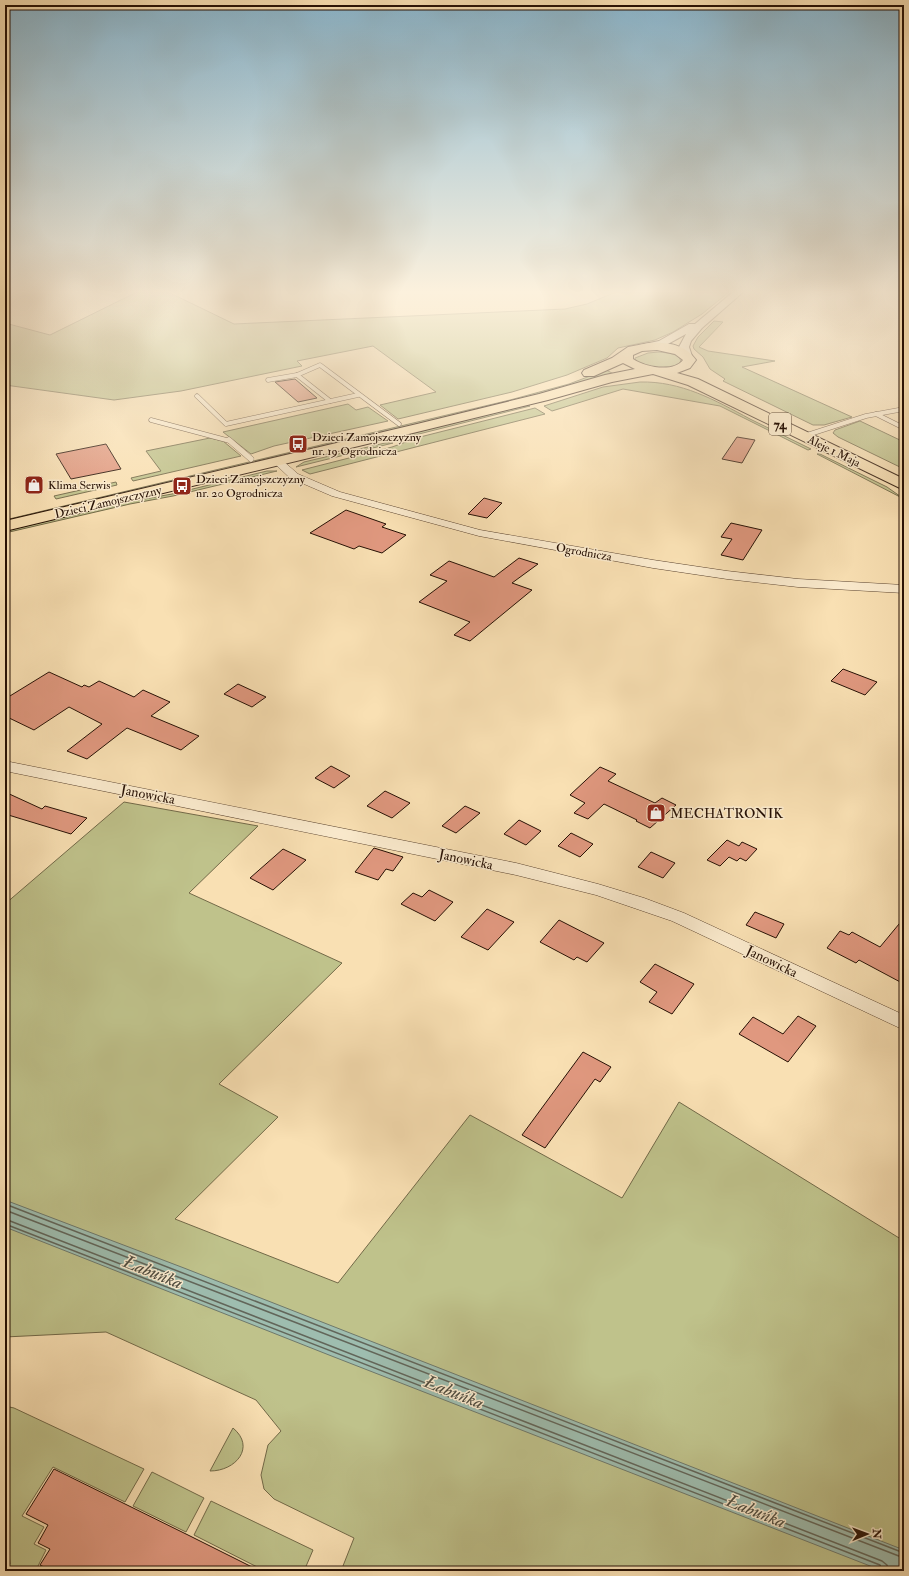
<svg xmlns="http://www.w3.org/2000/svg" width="909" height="1576" viewBox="0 0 909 1576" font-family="'IM FELL Double Pica',serif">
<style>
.green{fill:#bfc28b;stroke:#726948}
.water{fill:#9ebdaf;stroke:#6e786b}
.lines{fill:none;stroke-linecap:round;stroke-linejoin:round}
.shore{stroke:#62665a;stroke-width:1.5}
.building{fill:#e0987f;stroke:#261004}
.service-far1-casing{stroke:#5b4430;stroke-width:5}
.service-casing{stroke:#5b4430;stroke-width:6}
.minor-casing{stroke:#5b4430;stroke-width:1}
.tertiary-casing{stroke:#5b4430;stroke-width:2}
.primary-casing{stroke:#261004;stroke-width:2}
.service-far1{stroke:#fbebce;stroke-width:4}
.service{stroke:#fbebce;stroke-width:5.5}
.minor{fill:#fbebce;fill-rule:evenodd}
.tertiary{fill:#fbebce;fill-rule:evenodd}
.primary{fill:#f9e0b3;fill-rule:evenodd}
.labels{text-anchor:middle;stroke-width:3;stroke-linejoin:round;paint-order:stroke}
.far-poi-label{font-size:12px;fill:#261004;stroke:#fbebce;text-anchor:start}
.far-street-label{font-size:12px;fill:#261004;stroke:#fbebce}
.shield{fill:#fbebce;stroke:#665241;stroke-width:1}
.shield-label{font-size:13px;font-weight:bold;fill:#261004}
.street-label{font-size:14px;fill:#261004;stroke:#fbebce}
.poi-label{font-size:14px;fill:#261004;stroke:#fbebce;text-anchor:start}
.near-water-label{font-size:18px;font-style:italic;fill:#504d40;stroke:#fbebce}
</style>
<rect width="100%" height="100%" fill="#f9e0b3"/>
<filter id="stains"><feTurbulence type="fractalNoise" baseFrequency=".005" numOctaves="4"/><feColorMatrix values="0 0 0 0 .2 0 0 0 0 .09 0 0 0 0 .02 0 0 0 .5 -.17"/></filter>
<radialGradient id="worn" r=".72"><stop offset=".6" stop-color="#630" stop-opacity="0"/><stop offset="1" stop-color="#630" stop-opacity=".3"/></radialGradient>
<!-- green -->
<g class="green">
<path d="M137,292H168L234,324L565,309L587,304L616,292H729L702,314L673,332L655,340L618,348L607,358L567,375L512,392L398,419L380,405L436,392L373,346L297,361L302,366L181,391L114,400L5,385V323L50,335Z"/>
<path d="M714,321L723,322L699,347L708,351L775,361L742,367L852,417L824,425H813L723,381L725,379L710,369L703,357L694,349L693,346L698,337Z"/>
<path d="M659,352C667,353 680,353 681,362C668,373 648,369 635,360V358L648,353Z"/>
<path d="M606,370L614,374L516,401L5,523V520L510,400L569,384Z"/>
<path d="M640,382C681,381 715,400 750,419C770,429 791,439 811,449L808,450L720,406L623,389L552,411L544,406L603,387Z"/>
<path d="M348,404L356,410L368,407L388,421L274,446L251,454L223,432Z"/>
<path d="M519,406H530L415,435L403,439L404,436L413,433Z"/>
<path d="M535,408L545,414L310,474L302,470L392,447L420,437Z"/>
<path d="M860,421L904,442V469L838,437L833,433L835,430Z"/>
<path d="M210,438L223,441L241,456L133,481L131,478L161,471L146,451Z"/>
<path d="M385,443H393L296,467L304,462Z"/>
<path d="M817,454H820L887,487L904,499Z"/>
<path d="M267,471H277L173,496L130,504L5,533V531L122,503L172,494Z"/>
<path d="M116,482L117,485L56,499L54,496Z"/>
<path d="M124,802L258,826L189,893L342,963L219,1084L278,1117L175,1219L338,1283L470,1115L622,1198L679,1102L904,1241V1571H341L354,1538L274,1499L264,1489L261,1475L268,1445L281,1431L256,1400L106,1332L5,1337V904Z"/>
<path d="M5,1406L14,1408L144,1469L125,1502L53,1467L22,1516L44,1527L34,1544L46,1550L37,1568L43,1571H5V1566L10,1564L5,1509Z"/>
<path d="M233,1428C256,1447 236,1471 210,1471Z"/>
<path d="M152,1472L204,1498L186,1532L133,1506Z"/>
<path d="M211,1501L313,1550L304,1571H265L194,1535Z"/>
</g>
<!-- water -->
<path class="water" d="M5,1200L184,1268L904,1550V1571H883L329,1355L5,1227Z"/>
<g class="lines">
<!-- shore -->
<g class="shore">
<path d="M5,1204L904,1553"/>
<path d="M5,1210L904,1558"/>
<path d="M5,1219L882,1561L887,1565L888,1571"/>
<path d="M5,1224L880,1565L883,1571"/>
</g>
</g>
<!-- building -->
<g class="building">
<path d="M295,379L317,398L298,402L275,382Z"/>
<path d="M737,437L755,440L742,463L722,459Z"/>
<path d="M106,444L121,469L71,479L56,454Z"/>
<path d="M484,498L502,503L487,518L468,514Z"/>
<path d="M346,510L386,524L382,527L406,535L382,553L359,546L354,549L310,533Z"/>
<path d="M731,523L762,530L743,560L721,555L732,539L721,537Z"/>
<path d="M519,558L538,564L512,583L532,590L470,641L454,635L470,622L419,602L447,581L430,575L449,561L494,577Z"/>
<path d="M843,669L877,682L865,695L831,681Z"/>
<path d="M49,672L82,687L84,685L89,687L99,681L134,697L143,690L170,702L151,716L199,736L181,750L127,728L87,759L67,751L102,724L69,707L34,730L5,716V699Z"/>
<path d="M238,684L266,697L252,707L224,694Z"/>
<path d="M331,766L350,776L334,788L315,778Z"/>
<path d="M600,767L616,774L608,781L655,803L662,798L676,805L650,828L636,821L637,820L604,804L588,819L574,813L585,803L570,795Z"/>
<path d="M385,791L410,803L392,818L367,806Z"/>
<path d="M5,792L42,809L45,806L87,818L71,834L5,814Z"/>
<path d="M465,806L480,813L456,833L442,826Z"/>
<path d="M519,820L541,831L526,845L504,834Z"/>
<path d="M571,833L593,844L580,857L558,846Z"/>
<path d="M727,840L739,846L742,842L757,849L746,861L740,858L737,861L729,857L720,866L707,860Z"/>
<path d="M374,848L403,857L393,871L386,869L378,880L355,872Z"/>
<path d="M283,849L306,860L273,890L250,878Z"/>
<path d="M651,852L675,863L663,878L638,867Z"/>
<path d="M429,890L453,902L435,921L401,904L413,893L422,897Z"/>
<path d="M487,909L514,922L488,950L461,937Z"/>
<path d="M755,912L784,924L776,938L746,925Z"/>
<path d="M904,918V984L859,960L856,963L827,948L840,931L849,935L852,932L880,947Z"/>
<path d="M559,920L604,943L587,962L577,957L574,960L540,942Z"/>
<path d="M655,964L694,984L672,1014L649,1002L657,992L640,982Z"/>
<path d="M798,1016L816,1026L788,1062L739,1034L753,1017L783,1034Z"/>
<path d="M583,1052L611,1067L600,1082L595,1079L545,1148L522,1135Z"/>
<path d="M54,1469L188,1535L260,1571H52L40,1565L50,1549L38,1543L48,1525L26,1514Z"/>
</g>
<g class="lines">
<defs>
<g id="service-far1">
<path d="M297,375L330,401"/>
<path d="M268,380L297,375L320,365L399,424"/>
<path d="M197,396L226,424L358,395"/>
<path d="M876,414L904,428"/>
<path d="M151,420L230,441"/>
<path d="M804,436L866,416L904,409"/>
</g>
<path id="service" d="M229,440L251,459"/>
<g id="minor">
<path d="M278,459L282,460L298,474L340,492L480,530L653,560L727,571L798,579L904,585V593L798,587L727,579L653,568L479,536L332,496L290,478L273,462Z"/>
<path d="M5,761L516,863L598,884L644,898L684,913L904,1015V1030L672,921L596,895L516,875L5,771Z"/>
</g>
<path id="tertiary" d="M733,292H743L702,328L691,341L689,347L692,356L691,358H683L679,347L686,334L666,345L644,350L639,347L640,345L659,341L689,324H695Z"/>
<path id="primary" d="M649,343C667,342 685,344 696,360L690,368L677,373L698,379L904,479V490L688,385L653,374L612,382L548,400L417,432L5,531V521L417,424L539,394L605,375L635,369L623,363L594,376H584L582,373L584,370L612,358L628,347ZM657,350L675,354L683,360C673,373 645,367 633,359V355L642,351Z"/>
</defs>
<!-- service-far1 casing -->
<use href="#service-far1" class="service-far1-casing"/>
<!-- service casing -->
<use href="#service" class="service-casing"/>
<!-- minor casing -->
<use href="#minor" class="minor-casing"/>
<!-- tertiary casing -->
<use href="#tertiary" class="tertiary-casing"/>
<!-- primary casing -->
<use href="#primary" class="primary-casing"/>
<!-- service-far1 -->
<use href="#service-far1" class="service-far1"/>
<!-- service -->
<use href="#service" class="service"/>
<!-- minor -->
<use href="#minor" class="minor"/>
<!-- tertiary -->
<use href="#tertiary" class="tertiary"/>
<!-- primary -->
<use href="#primary" class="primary"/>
</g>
<!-- sky -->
<linearGradient id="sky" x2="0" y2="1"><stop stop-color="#8ab8d1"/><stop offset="0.57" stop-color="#fcf1dd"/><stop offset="1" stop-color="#fcf1dd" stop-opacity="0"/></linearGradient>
<rect width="909" height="512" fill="url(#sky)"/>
<!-- icons -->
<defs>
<symbol id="bus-square" viewBox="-11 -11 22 22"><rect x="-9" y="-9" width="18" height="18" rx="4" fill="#8f2418" stroke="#fbebce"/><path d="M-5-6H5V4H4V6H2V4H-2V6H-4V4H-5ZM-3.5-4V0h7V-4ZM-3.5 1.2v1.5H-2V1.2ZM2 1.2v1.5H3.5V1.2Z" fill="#fff"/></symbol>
<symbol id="shop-square" viewBox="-11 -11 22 22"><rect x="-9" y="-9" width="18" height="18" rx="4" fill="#8f2418" stroke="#fbebce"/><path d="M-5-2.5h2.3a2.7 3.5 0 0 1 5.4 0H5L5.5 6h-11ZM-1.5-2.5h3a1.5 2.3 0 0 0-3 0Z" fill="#fff"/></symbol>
</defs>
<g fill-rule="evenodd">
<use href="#bus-square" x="287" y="433" width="22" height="22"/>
<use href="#shop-square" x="23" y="474" width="22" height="22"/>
<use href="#bus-square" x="171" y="475" width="22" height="22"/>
<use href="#shop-square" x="645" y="802" width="22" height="22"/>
</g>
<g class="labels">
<!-- far-poi labels -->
<g class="far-poi-label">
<text x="312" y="441">Dzieci Zamojszczyzny<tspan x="312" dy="14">nr. 19 Ogrodnicza</tspan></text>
<text x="196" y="483">Dzieci Zamojszczyzny<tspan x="196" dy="14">nr. 20 Ogrodnicza</tspan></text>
<text x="48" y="489">Klima Serwis</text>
</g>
<!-- far-street labels -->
<g class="far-street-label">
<text transform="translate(834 451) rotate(26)" y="4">Aleje 1 Maja</text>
<text transform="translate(108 502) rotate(-13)" y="4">Dzieci Zamojszczyzny</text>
<text transform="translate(584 552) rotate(10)" y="4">Ogrodnicza</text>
</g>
<!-- shield labels -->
<rect class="shield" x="769" y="413" width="22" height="22" rx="3"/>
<g class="shield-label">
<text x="780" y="429">74</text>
</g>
<!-- street labels -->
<g class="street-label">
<text transform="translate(148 794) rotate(11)" y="5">Janowicka</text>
<text transform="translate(466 859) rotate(12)" y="5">Janowicka</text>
<text transform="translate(772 961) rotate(26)" y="5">Janowicka</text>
</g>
<!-- poi labels -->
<g class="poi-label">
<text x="670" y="818">MECHATRONIK</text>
</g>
<!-- near-water labels -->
<g class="near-water-label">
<text transform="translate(153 1272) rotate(22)" y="6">Łabuńka</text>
<text transform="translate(454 1392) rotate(22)" y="6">Łabuńka</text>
<text transform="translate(756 1511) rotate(22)" y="6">Łabuńka</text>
</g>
</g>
<!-- margin -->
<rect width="909" height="1576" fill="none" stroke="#f9e0b3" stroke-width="20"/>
<rect x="6" y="6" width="897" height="1564" fill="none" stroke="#261004" stroke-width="2"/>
<rect x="10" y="10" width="889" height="1556" fill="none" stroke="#261004"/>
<!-- north arrow -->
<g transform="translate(867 1534) rotate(89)" stroke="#fbebce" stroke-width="3" paint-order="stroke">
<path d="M0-3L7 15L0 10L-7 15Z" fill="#261004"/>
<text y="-6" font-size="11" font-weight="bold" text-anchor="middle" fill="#261004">N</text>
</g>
<rect width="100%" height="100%" filter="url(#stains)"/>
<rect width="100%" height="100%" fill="url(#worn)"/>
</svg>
